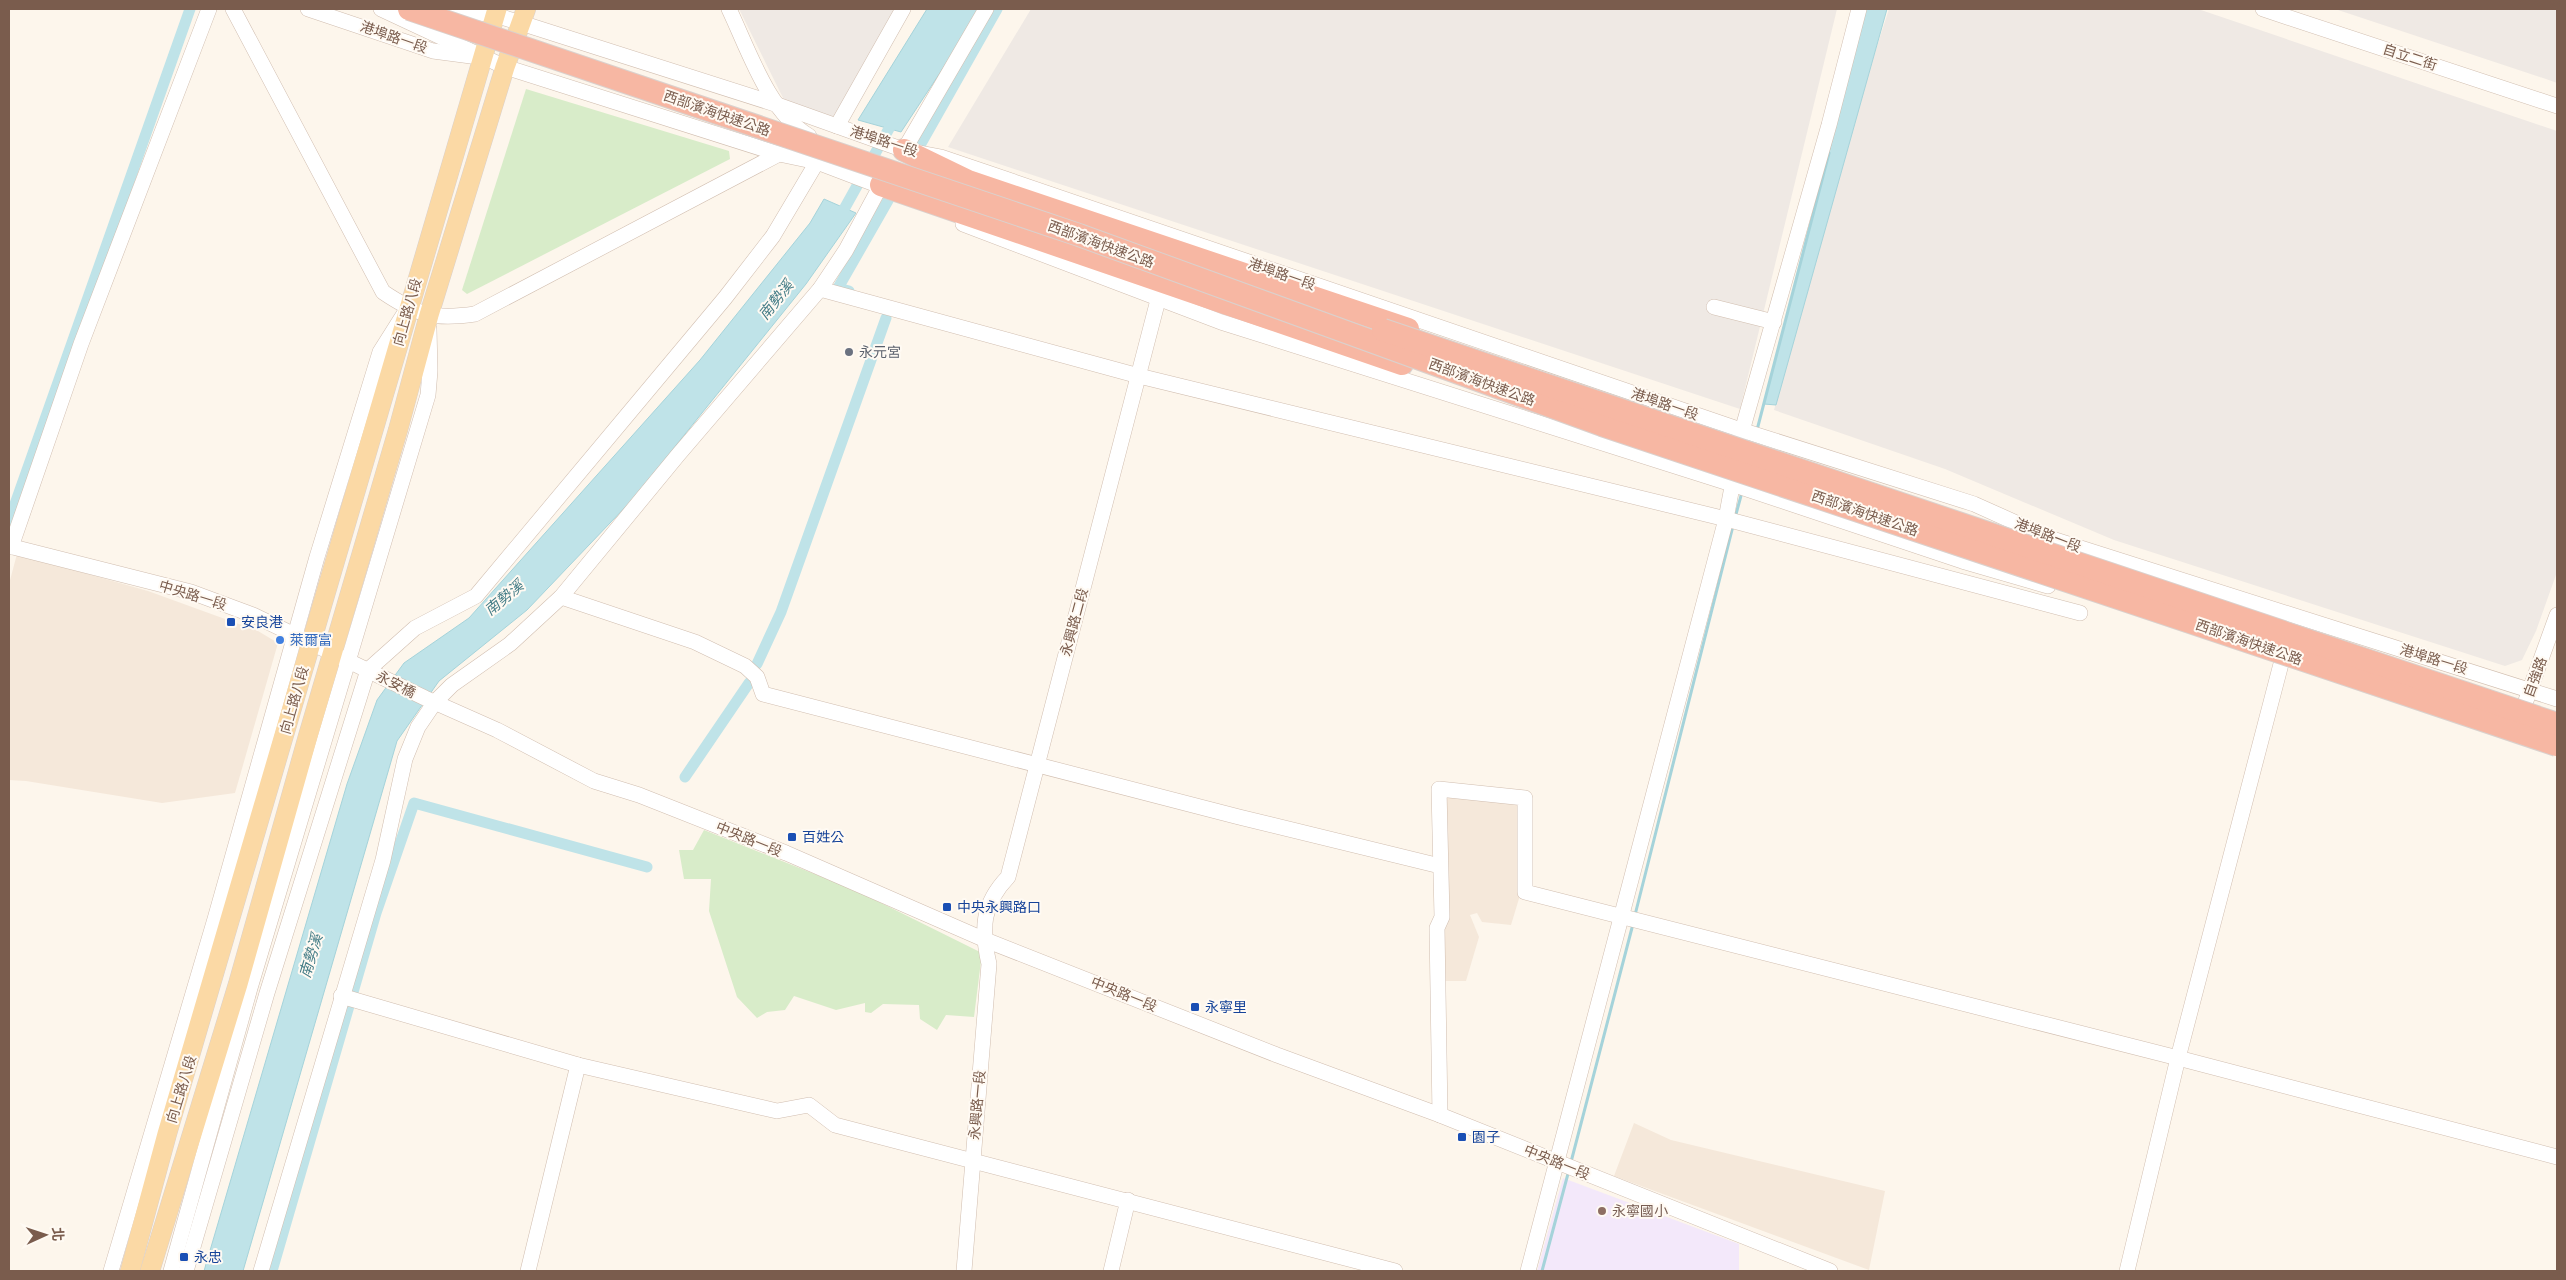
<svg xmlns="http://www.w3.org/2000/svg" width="2566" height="1280" viewBox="0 0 2566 1280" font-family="'Noto Sans','Noto Sans TC',sans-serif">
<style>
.residential{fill:#f5e8da}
.industrial{fill:#efe9e4}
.education{fill:#f3e8fa}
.green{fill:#d8ecc9}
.water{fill:#bfe3e8;stroke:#a5d3da}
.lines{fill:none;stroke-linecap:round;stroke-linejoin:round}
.stream{stroke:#a5d3da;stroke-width:3}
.canal{stroke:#bfe3e8;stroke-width:11}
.minor-casing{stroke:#d1beb0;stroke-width:16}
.major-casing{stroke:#dad1cd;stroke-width:20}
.highway-casing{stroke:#dad1cd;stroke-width:24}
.minor{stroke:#fff;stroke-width:15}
.major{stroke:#fbd9a5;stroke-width:19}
.highway{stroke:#f7b7a3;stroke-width:22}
.highway-bridge-casing{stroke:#dad1cd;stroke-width:24;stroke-linecap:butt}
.highway-bridge{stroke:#f7b7a3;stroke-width:22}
.worship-dot{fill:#6b7280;stroke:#fffaf3;stroke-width:2}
.transit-dot{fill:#1a4fb4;stroke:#fffaf3;stroke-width:2}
.shop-dot{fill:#3f7fe0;stroke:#fffaf3;stroke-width:2}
.education-dot{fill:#8d6e63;stroke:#fffaf3;stroke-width:2}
.labels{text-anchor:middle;stroke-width:4;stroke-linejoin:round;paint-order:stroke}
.street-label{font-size:14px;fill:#7a5c4d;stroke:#fffaf3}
.worship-label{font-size:14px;fill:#5b616d;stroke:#fffaf3;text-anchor:start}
.transit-label{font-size:14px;fill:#164399;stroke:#fffaf3;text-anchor:start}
.shop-label{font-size:14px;fill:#366cbe;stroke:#fffaf3;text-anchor:start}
.education-label{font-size:14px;fill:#785e54;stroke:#fffaf3;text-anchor:start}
.water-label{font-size:15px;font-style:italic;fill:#437c86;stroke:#fffaf3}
</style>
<rect width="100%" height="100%" fill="#fdf6ec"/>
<!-- residential -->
<g class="residential">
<path d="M17,554L148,591L258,631L278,643L235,793L162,803L26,781L9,780V584Z"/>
<path d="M1436,795L1518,800L1521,892L1511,925L1482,922L1477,913L1470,915L1479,937L1466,981H1436Z"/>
<path d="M1634,1123L1671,1140L1885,1191L1869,1270L1614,1176Z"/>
</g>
<!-- industrial -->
<g class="industrial">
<path d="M739,9H896L837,118L787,106Z"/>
<path d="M1031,9H1837L1740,409L948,147Z"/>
<path d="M1889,9H2198L2557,131V572L2536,631L2522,660L2505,666L2114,540L1945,469L1774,410L1839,164Z"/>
<path d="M2335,9H2557V83L2546,79Z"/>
</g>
<!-- education -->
<path class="education" d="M1563,1178L1739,1244V1271H1537Z"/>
<!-- green -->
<g class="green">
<path d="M526,89L729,151L730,159L467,294L462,290Z"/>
<path d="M704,830L857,891L982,953L974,1017L946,1015L937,1030L920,1019L919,1005L883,1004L871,1013L865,1012V1003L836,1010L794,996L785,1010L767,1012L757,1018L737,997L709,911L711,879H684L679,850H693Z"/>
</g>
<!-- water -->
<g class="water">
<path d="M927,9H982L901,132L858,120Z"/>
<path d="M1866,9H1887L1776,405L1764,404Z"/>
<path d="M824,199L856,213L806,284L631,501L527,610L439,681L397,741L243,1271H204L347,784L377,700L404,663L469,618L700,360L810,223Z"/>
</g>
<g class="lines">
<!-- stream -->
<g class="stream">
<path d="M1757,430L1829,153"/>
<path d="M1735,518L1742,492"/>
<path d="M1635,915L1733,526"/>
<path d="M1571,1162L1633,924"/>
<path d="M1542,1271L1569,1170"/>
</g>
<!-- canal -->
<g class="canal">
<path d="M919,147L997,9"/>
<path d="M838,220L896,116"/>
<path d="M849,291L838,288L890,197"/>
<path d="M9,521L190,9"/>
<path d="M757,664L781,612L886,318"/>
<path d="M685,777L749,683"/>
<path d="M272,1271L376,913L414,803L647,867"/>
</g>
<defs>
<g id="minor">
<path d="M233,9L383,292C417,315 434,320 475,314L779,154"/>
<path d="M308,9L433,51L471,56"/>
<path d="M381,9L505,67L779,154L817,162L888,189"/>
<path d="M443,9L495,15L521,23L775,104L904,150L941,157L1741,430L1974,504L2052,539L2557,699"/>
<path d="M729,9C749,51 768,111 809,136"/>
<path d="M2263,9L2557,106"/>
<path d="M837,126L903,9"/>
<path d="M904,150L986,9"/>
<path d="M963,224L1221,322L1732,484L1962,561L2048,586"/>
<path d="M820,289L1139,376L1726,519L2080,613"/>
<path d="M1714,307L1774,322"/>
<path d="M1740,438L1829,125L1859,9"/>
<path d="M9,546L191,592L253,615L425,698L497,730L594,781L639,795L786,853L983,939L1277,1055L1440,1115L1830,1271"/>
<path d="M11,547L81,344L209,9"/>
<path d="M561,597L695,642L745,666L757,677L763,694L1239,817L1440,866"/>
<path d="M2519,720L2557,615"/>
<path d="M341,996L578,1065L777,1111L809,1105L835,1125L1395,1271"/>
<path d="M1440,1115L1437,928L1442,917L1439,789L1525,798V892L2178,1058L2557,1157"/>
<path d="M111,1271L215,919L317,557L380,352L404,314"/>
<path d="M171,1271L250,988L428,395L430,371L429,329"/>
<path d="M186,1271L267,993L368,670L415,628L476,596L725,298L773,236L817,162"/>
<path d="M261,1271L383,860L405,759L418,727L435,702L452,685L510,644L561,597L678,455L820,289L846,250L881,185"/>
<path d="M528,1271L578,1065"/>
<path d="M964,1271L989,964C981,929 982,904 1008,877L1158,300"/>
<path d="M1111,1271L1128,1200"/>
<path d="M1528,1271L1726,519L1734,476"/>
<path d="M2127,1271L2178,1058L2281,664"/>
</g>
<g id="major">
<path d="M130,1271L167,1134L497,9"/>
<path d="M150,1271L238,984L308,736L398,430L429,315L505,67L526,9"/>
</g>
<g id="highway">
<path d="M904,150L968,181L1408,329"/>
<path d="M881,185L1402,364"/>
</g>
</defs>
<!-- minor casing -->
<use href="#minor" class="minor-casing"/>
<!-- major casing -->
<use href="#major" class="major-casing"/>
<!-- highway casing -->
<use href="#highway" class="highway-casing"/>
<!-- minor -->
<use href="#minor" class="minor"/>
<!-- major -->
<use href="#major" class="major"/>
<!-- highway -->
<use href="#highway" class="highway"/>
<defs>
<g id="highway-bridge">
<path d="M409,9L1079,235L1602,425L2557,745"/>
<path d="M1383,330L2557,724"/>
</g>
</defs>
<!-- highway-bridge casing -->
<use href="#highway-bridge" class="highway-bridge-casing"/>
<!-- highway-bridge -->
<use href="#highway-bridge" class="highway-bridge"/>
</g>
<!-- markers -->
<circle class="worship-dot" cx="849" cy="352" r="5"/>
<g class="transit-dot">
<rect x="226" y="617" width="10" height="10" rx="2.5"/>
<rect x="787" y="832" width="10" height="10" rx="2.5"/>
<rect x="942" y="902" width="10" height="10" rx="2.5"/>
<rect x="1190" y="1002" width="10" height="10" rx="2.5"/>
<rect x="1457" y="1132" width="10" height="10" rx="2.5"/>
<rect x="179" y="1252" width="10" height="10" rx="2.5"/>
</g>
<circle class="shop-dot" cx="280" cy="640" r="5"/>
<circle class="education-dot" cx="1602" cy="1211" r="5"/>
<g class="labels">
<!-- street labels -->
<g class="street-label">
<text transform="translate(394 37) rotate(19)" y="5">港埠路一段</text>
<text transform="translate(2410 57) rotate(18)" y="5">自立二街</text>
<text transform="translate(717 113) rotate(19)" y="5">西部濱海快速公路</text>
<text transform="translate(884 141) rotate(18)" y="5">港埠路一段</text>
<text transform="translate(1101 244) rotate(20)" y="5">西部濱海快速公路</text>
<text transform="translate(1282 274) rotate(19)" y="5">港埠路一段</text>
<text transform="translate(407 312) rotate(-74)" y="5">向上路八段</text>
<text transform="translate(1482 382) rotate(20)" y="5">西部濱海快速公路</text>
<text transform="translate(1665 404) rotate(19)" y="5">港埠路一段</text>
<text transform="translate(1865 513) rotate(19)" y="5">西部濱海快速公路</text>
<text transform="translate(2048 535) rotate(21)" y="5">港埠路一段</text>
<text transform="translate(193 595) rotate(17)" y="5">中央路一段</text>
<text transform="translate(1074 622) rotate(-75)" y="5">永興路二段</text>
<text transform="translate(2249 642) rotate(19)" y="5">西部濱海快速公路</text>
<text transform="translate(2434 659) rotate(17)" y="5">港埠路一段</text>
<text transform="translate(2535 677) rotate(-70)" y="5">自強路</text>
<text transform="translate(396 684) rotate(27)" y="5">永安橋</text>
<text transform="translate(294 700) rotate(-74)" y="5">向上路八段</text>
<text transform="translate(749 839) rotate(22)" y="5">中央路一段</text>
<text transform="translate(1124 994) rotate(22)" y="5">中央路一段</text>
<text transform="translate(181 1089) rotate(-73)" y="5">向上路八段</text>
<text transform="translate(977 1105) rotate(-85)" y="5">永興路一段</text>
<text transform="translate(1557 1162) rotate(22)" y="5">中央路一段</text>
</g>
<!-- worship labels -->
<g class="worship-label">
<text x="859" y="357">永元宮</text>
</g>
<!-- transit labels -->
<g class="transit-label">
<text x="241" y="627">安良港</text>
<text x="802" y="842">百姓公</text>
<text x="957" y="912">中央永興路口</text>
<text x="1205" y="1012">永寧里</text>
<text x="1472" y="1142">園子</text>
<text x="194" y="1262">永忠</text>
</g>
<!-- shop labels -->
<g class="shop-label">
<text x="290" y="645">萊爾富</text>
</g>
<!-- education labels -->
<g class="education-label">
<text x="1612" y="1216">永寧國小</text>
</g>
<!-- water labels -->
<g class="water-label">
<text transform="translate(776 300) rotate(-51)" y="5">南勢溪</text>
<text transform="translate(504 598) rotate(-40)" y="5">南勢溪</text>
<text transform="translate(311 956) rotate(-73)" y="5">南勢溪</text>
</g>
</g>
<!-- border -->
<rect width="2566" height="1280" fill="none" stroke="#7a5c4d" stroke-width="20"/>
<!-- north arrow -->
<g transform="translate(45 1235) rotate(87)" stroke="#fffaf3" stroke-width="4" paint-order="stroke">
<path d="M0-4L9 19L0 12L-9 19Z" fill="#7a5c4d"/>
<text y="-8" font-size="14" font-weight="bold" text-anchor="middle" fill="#7a5c4d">北</text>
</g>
</svg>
